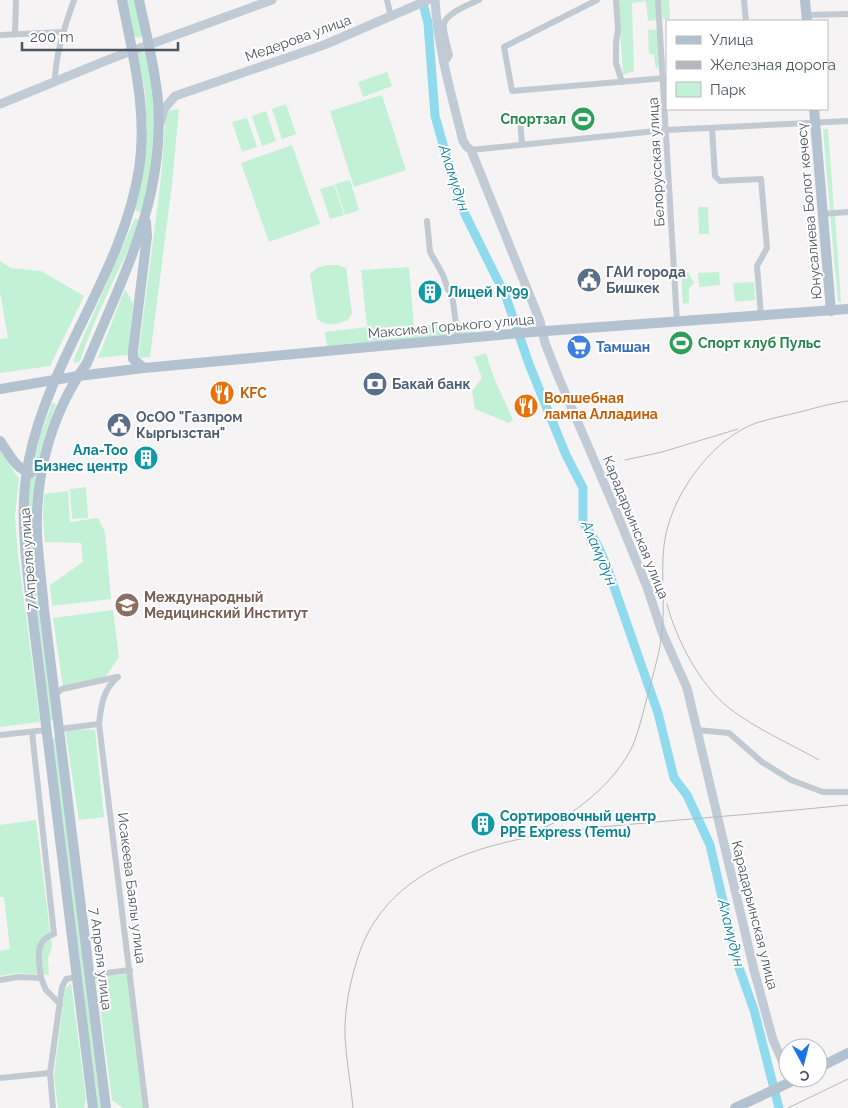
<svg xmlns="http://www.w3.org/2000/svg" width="848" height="1108" viewBox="0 0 848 1108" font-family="Raleway,sans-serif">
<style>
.green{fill:#c3f1d5}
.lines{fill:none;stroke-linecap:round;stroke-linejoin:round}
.river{stroke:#90daee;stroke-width:9}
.street{stroke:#c1cad2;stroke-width:6}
.secondary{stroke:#c1cbd6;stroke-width:9}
.primary{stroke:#b3c2d1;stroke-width:10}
.rail{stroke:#b5b8bd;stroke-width:1}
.labels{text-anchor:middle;stroke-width:4;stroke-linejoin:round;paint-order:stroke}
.street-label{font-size:14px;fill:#4a5661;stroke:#fff}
.leisure-label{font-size:14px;font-weight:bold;fill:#27864d;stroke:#fff;text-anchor:end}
.service-label{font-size:14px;font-weight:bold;fill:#4e5e75;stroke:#fff;text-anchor:start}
.culture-label{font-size:14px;font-weight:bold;fill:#0d838f;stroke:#fff;text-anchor:start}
.shop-label{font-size:14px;font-weight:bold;fill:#366cbe;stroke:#fff;text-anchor:start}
.food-label{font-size:14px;font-weight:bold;fill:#c56008;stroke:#fff;text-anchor:start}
.education-label{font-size:14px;font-weight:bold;fill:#785e54;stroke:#fff;text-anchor:start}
.water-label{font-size:15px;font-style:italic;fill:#0c7c9b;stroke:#fff}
</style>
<rect width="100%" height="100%" fill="#f5f3f3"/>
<!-- green -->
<g class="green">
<path d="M126,0H136L142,35L140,38L134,36Z"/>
<path d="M618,0H656L657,20L648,21L646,1L632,3L634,71L623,75Z"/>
<path d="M661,0H669L670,19H663Z"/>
<path d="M658,29L660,66L656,69L654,55L649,53L648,30Z"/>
<path d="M144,52H146C160,103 156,160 141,211L138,212L135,209L147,131L145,92L138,54Z"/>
<path d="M387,72L392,86L363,97L358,82Z"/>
<path d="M382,95L406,170L354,187L330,111Z"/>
<path d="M286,104L296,134L282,139L272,109Z"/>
<path d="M179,109L172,184L150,357L138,358L161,178L166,111Z"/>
<path d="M266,111L276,141L262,146L252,116Z"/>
<path d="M247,118L257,147L242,152L232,122Z"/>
<path d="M823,129H828L834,211H830Z"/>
<path d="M292,145L320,224L269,242L241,163Z"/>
<path d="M350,180L359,210L345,215L335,184Z"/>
<path d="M334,185L344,215L330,219L320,189Z"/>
<path d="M698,207H708L709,234H699Z"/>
<path d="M830,215H835L841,302H838Z"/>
<path d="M135,218L141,221C121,267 96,313 80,361L76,363L73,361Z"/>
<path d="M0,261L11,268L41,271L84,296L50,366L0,373V339L8,338L0,292Z"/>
<path d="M327,265H338L346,268L352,313L348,320C334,325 329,327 317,319L310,274L317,268Z"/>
<path d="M409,267L414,327L472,320L474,333L327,347L325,332L367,327L361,270Z"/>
<path d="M688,272L694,283L689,288V303L683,304L681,273Z"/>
<path d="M719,272L720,285L699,287L698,273Z"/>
<path d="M754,282L755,300L735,302L733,283Z"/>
<path d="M125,289L133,303L128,355L98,358Z"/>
<path d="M486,353L494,378L513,420L509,423L475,409L472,391L482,378L474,357Z"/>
<path d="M52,403H54L56,405L45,435L37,466L34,468L33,463L40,436Z"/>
<path d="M0,450L19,479L15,516L18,555L40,722L0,727Z"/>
<path d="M33,477L35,478L32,535L54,720L50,721C45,682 40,642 36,603C31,561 25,520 31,478Z"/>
<path d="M86,487L88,518L72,519L70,489Z"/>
<path d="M68,491L70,522L98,518L105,532L111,599L52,606L50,585L83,562L81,543L45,542L43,518L44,494Z"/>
<path d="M113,610L119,657L104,679L63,687L53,618Z"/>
<path d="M65,729L95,730L104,817L79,820Z"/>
<path d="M52,738H56L102,1108H98Z"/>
<path d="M36,820L52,947L48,958L49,975L17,973L0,976V951L10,949L4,897H0V825Z"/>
<path d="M128,974L144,1108H123L112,1100L96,977Z"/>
<path d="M71,983L86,1099L84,1108H58L54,1076L65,989Z"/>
</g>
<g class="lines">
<!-- river -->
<path class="river" d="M422,0L428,23L435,116L460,204L506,297L529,364L566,455L583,488V522L597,544L606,564L658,713L674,778L687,795L710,845L737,962L754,1010L779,1108"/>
<!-- street -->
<g class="street">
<path d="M387,0L391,17"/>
<path d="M597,0L504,47L512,91L666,78"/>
<path d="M616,0L618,29L616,43V63L622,82"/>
<path d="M658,0L677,322"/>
<path d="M744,0L746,21"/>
<path d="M806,15L848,14"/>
<path d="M15,34L16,0"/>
<path d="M0,35L64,32"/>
<path d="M442,62L448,59L450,55C448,46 443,33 444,24C446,13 470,4 479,0"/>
<path d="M55,82C55,54 65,26 74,0"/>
<path d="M520,120L522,144"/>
<path d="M712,128L715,176L720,181L761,179L767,248L757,266L761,316"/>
<path d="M471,150L666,130L848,121"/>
<path d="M822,214L848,212"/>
<path d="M427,221L430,252L443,275L448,290L452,294L458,339"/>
<path d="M118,677C103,689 101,706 99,724L146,1108"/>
<path d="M55,695L62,689L117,677"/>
<path d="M59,729L99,724"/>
<path d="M697,730L729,733L762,762L791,780L823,792H848"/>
<path d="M32,732L54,934C33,941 39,960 41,978"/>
<path d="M0,735L47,730"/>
<path d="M90,978L99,974L130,970"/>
<path d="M0,980L18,977L41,978L46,990L60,1004"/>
<path d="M0,1078L50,1073"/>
<path d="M53,1108L50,1073L62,987L66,979L77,977"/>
</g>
<!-- secondary -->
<g class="secondary">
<path d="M435,0C438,48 451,94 463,141L467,147L471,150L540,321L545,343L558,376L615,509L647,587L662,632L687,688L754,970L773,1040L788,1074"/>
<path d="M0,104L110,59L272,0"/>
<path d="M161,121L164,109L175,96L324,45L428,0"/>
</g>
<!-- primary -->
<g class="primary">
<path d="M805,0L807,21"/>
<path d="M814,109L831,311"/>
<path d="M144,368L133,359V351L147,236L146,222"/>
<path d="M0,389L78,376L144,368L532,332L848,309"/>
<path d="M0,441C8,452 16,470 31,473"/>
<path d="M818,1068L848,1053"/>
<path d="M93,1108L29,587C24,544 20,502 29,459C50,357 123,272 139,169C148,112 133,56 122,0"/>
<path d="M106,1108L44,609C42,584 38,558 37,533C35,473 52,412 87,363C123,276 165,199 158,101C155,67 146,33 139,0"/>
<path d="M735,1108L799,1078"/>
</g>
<!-- rail -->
<g class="rail">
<path d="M625,460L662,452L738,429"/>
<path d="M667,604C676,639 700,685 729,708C756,729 789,743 819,760"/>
<path d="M536,831C573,817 616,782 633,745C640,728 644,708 649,690C654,671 660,652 662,631C666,596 658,560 668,526C679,486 715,438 756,423C772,418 788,415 804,411C818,407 833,403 848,401"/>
<path d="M353,1108C351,1084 346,1060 345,1036C344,1008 351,977 360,951C402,835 564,831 667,821C727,816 788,811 848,805"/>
<path d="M788,1108L848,1079"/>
</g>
</g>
<!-- icons -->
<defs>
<symbol id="stadium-disc" viewBox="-11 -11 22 22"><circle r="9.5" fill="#2e9e5b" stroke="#fff"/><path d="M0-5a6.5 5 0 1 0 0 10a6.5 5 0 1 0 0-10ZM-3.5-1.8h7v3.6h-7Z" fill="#fff"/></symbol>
<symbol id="civic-disc" viewBox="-11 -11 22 22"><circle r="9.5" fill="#5c6f8a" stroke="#fff"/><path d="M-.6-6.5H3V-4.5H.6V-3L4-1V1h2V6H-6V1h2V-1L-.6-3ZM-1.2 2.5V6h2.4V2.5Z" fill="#fff"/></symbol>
<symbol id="building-disc" viewBox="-11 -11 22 22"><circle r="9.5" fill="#0f9aa8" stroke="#fff"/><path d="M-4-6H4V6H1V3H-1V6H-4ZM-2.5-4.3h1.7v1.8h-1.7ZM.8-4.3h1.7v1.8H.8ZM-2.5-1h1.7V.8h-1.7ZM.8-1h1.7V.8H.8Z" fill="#fff"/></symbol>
<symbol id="supermarket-disc" viewBox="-11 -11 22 22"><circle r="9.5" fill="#3f7fe0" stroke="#fff"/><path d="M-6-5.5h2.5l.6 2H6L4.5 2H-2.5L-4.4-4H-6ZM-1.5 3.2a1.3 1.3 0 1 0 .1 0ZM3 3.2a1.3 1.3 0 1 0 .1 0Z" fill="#fff"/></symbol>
<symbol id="bank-disc" viewBox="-11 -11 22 22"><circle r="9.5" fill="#5c6f8a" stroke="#fff"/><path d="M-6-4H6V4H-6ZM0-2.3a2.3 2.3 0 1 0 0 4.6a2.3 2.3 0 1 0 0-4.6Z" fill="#fff"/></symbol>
<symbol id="restaurant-disc" viewBox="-11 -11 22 22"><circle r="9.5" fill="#e8710a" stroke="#fff"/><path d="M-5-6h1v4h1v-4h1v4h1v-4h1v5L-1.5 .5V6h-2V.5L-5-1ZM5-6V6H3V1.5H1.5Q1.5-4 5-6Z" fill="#fff"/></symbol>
<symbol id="university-disc" viewBox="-11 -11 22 22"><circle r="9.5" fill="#8d6e63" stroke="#fff"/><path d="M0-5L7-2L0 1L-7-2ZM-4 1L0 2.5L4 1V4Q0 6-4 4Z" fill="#fff"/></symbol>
</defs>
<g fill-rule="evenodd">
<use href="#stadium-disc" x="569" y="105" width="28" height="28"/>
<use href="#civic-disc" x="575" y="266" width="28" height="28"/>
<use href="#building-disc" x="416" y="278" width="28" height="28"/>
<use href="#stadium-disc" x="667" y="329" width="28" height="28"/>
<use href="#supermarket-disc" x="565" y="333" width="28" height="28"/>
<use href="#bank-disc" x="361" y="370" width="28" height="28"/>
<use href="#restaurant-disc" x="208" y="379" width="28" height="28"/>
<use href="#restaurant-disc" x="512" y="392" width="28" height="28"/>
<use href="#civic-disc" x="105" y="411" width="28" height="28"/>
<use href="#building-disc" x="132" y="444" width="28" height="28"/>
<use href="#university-disc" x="113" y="591" width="28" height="28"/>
<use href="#building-disc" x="469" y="810" width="28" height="28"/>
</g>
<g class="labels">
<!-- street labels -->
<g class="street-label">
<text transform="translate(298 38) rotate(-20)" y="5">Медерова улица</text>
<text transform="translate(656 162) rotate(-93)" y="5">Белорусская улица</text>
<text transform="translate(809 211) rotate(-95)" y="5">Юнусалиева Болот көчөсү</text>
<text transform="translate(451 326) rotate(-5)" y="5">Максима Горького улица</text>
<text transform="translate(636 527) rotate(68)" y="5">Карадарьинская улица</text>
<text transform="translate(28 559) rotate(-94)" y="5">7 Апреля улица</text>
<text transform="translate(132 888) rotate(83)" y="5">Исакеева Баялы улица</text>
<text transform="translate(755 915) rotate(76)" y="5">Карадарьинская улица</text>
<text transform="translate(101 959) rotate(83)" y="5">7 Апреля улица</text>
</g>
<!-- leisure labels -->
<g class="leisure-label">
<text x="566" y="124">Спортзал</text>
<text x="698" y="348" text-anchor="start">Спорт клуб Пульс</text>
</g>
<!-- service labels -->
<g class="service-label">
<text x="606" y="277">ГАИ города<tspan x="606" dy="16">Бишкек</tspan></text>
<text x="392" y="389">Бакай банк</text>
<text x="136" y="422">ОсОО "Газпром<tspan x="136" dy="16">Кыргызстан"</tspan></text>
</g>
<!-- culture labels -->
<g class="culture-label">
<text x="448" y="297">Лицей №99</text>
<text x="128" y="455" text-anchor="end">Ала-Тоо<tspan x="128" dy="16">Бизнес центр</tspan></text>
<text x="500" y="821">Сортировочный центр<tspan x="500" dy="16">PPE Express (Temu)</tspan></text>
</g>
<!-- shop labels -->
<g class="shop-label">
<text x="596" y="352">Тамшан</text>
</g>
<!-- food labels -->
<g class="food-label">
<text x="240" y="398">KFC</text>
<text x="544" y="403">Волшебная<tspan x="544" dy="16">лампа Алладина</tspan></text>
</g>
<!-- education labels -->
<g class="education-label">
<text x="144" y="602">Международный<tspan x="144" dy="16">Медицинский Институт</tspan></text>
</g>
<!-- water labels -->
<g class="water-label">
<text transform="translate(454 178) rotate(72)" y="5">Аламүдүн</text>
<text transform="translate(599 553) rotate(67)" y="5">Аламүдүн</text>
<text transform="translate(731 933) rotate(76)" y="5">Аламүдүн</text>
</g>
</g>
<!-- legend -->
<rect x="666" y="20" width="162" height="90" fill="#ffffff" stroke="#b7bbc0"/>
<rect x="676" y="36" width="25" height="8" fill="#b3c2d1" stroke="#b7bbc0"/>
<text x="710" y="45" font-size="15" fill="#4a5661">Улица</text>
<rect x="676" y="61" width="25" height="8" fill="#b5b8bd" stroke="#b7bbc0"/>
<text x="710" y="70" font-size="15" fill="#4a5661">Железная дорога</text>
<rect x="676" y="82" width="25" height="15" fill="#c3f1d5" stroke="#b7bbc0"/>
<text x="710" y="95" font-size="15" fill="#4a5661">Парк</text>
<!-- north arrow -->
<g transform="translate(803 1063) rotate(173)"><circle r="24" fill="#ffffff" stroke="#b7bbc0"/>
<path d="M0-4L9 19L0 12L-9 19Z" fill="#1a73e8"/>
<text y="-8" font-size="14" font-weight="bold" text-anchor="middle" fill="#4a5661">С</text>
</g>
<!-- scale -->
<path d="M22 42v8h156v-8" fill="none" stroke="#4a5661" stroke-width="2.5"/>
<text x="30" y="42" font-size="15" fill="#4a5661" stroke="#ffffff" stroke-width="4" paint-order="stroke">200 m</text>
</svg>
